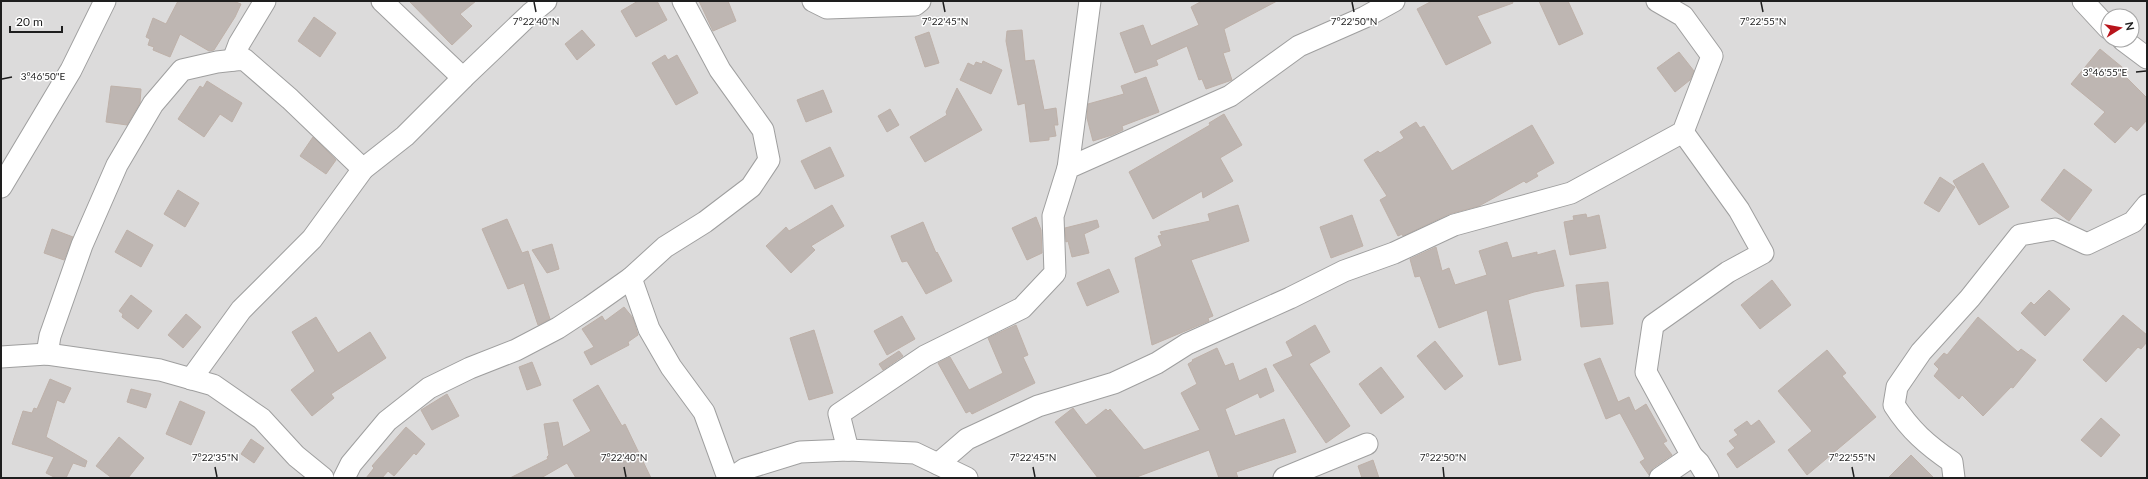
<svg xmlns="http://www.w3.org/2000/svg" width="2148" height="479" viewBox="0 0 2148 479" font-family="Lato,sans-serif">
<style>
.residential{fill:#dcdbdb;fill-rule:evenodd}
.building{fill:#beb6b2;stroke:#beb1a9}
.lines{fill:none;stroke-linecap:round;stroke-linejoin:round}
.minor-casing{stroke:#9f9f9f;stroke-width:23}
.minor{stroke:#fff;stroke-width:21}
.ticks{fill:none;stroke:#1e1e1e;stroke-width:1.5}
.ticks-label{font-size:10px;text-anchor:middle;fill:#1e1e1e;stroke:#fff;stroke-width:3;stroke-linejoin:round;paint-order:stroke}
</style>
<rect width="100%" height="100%" fill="#eeebe5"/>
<!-- residential -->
<path class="residential" d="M1,1H2147V478H1ZM2108,16H2132V40H2108Z"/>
<!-- building -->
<g class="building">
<path d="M178,1H233L241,4L235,17L214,50L209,51L180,34L170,57L153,50L154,47L148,45L150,39L146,37L153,18L166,24Z"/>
<path d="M409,1H476L460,14L472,26L452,45Z"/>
<path d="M638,1H657L667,20L636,37L621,11Z"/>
<path d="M699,1H728L736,21L713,31Z"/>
<path d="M1202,1H1277L1224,29L1230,51L1223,53L1232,80L1206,89L1202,79L1199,80L1187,46L1156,60L1158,65L1135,73L1120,33L1143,25L1151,46L1199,25L1191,7Z"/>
<path d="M1432,1H1512L1513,3L1477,16L1491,43L1446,65L1417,9Z"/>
<path d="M1539,1H1568L1583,34L1559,45Z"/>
<path d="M314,17L336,33L320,57L298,41Z"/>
<path d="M582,30L595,45L577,60L565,44Z"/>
<path d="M1022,30L1025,61L1034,60L1044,110L1056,108L1058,125H1054L1056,136L1049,137V140L1030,142L1025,103L1018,105L1006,41L1007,31Z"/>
<path d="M929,32L939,63L925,67L915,37Z"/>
<path d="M2100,49L2128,72L2125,76L2147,98V120L2137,131L2131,126L2115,143L2094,124L2105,112L2071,84Z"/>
<path d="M1679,52L1694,71L1690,80L1675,92L1657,68Z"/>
<path d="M665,55L668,60L677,55L698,93L676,105L652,63Z"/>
<path d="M983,61L1002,70L991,94L960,80L968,63L974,66L976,62L982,64Z"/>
<path d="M1146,77L1159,112L1122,126L1123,130L1112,135L1093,141L1087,118L1088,104L1124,94L1121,86Z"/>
<path d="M207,81L242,103L232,122L220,114L204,137L178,119L200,86L203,88Z"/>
<path d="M111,86L141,89L140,103L127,125L106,122Z"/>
<path d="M957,88L982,130L925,162L910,137L947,115L946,112Z"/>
<path d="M823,90L832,112L806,122L797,100Z"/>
<path d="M890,109L899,125L887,132L878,116Z"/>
<path d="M1224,114L1242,145L1220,158L1233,181L1203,198L1202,191L1153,219L1129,172L1210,125L1209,123Z"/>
<path d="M1416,122L1420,128L1424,126L1452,171L1532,125L1554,163L1536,173L1538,176L1526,183L1524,181L1479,206L1449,214L1403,236L1402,234L1398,236L1380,200L1387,196L1364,160L1378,151L1380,153L1404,138L1400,132Z"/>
<path d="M313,137L336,160L326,174L300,156Z"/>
<path d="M830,147L844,176L815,189L801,161Z"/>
<path d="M1983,163L2009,207L1979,225L1953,181Z"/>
<path d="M2064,169L2092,190L2069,221L2041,200Z"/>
<path d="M1940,177L1955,187L1939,212L1924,203Z"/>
<path d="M178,190L199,203L185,227L164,214Z"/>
<path d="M832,205L844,226L811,246L815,250L791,273L766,246L786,227L789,231Z"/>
<path d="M1238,205L1249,241L1191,260L1213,316L1208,318L1209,321L1152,345L1135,258L1162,246L1158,236L1162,235L1160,232L1210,221L1208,214Z"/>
<path d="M1586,214L1587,218L1599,215L1606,248L1570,255L1564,222L1574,220L1573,216Z"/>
<path d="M1352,215L1363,246L1331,258L1320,227Z"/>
<path d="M1036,217L1041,230L1042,253L1027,260L1012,228Z"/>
<path d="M507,219L522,253L528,251L550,319L538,325L524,283L508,289L482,229Z"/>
<path d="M1097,220L1099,227L1084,234L1089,253L1072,257L1068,241L1066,242L1065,228Z"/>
<path d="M923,222L936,253L937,252L952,281L926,294L907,261L902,262L891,236Z"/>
<path d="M52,229L73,237L64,260L44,253Z"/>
<path d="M127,230L153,245L141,267L115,252Z"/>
<path d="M1507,242L1512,258L1537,252V255L1555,250L1564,286L1534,292L1508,300L1521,360L1499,365L1487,310L1439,328L1420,276L1415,277L1410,259L1436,247L1442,271L1449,268L1455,285L1487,275L1479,251Z"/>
<path d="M552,244L559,269L547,273L532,250Z"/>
<path d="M1109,269L1119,292L1087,306L1077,283Z"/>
<path d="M1772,280L1791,305L1760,329L1741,305Z"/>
<path d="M1608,282L1613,324L1581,327L1576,285Z"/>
<path d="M2049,290L2070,309L2045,336L2021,313L2031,302L2034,305Z"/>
<path d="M131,295L152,311L138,329L122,317L123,314L119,311Z"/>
<path d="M624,307L633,318L638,335L628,342L629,345L591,365L584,352L594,347L582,329L602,316L605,321Z"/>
<path d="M186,314L201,327L183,348L168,335Z"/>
<path d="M2123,315L2147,335V342L2141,349L2138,347L2106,382L2083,360Z"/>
<path d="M902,316L915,339L887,355L874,331Z"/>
<path d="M316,317L338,353L370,332L386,358L331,394L334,398L312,416L291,390L315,371L292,332Z"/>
<path d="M1978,317L2018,352L2021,349L2036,360L2013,388L2011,387L1983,416L1962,395L1959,399L1934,376L1939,369L1934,364L1944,353L1947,355Z"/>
<path d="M1016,325L1028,355L1023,357L1035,383L972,414L970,411L966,413L938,363L950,357L969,390L1003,373L988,338Z"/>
<path d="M1315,325L1330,352L1309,364L1350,426L1326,443L1273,365L1293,356L1286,342Z"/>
<path d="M814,330L833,393L809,400L790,338Z"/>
<path d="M1435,341L1463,376L1445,390L1417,356Z"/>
<path d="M1217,348L1225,366L1233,363L1239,381L1266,368L1274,391L1260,398L1258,393L1225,409L1235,436L1284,419L1296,452L1236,472L1238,478H1219L1209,450L1134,478H1098L1055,422L1073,408L1086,425L1106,409L1108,411L1110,409L1144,450L1200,430L1181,393L1197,384L1188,364L1193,361L1192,360Z"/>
<path d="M1827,350L1846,373L1842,376L1876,417L1807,475L1788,450L1812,431L1778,391Z"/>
<path d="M899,351L903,356L883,370L879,364Z"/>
<path d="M1600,358L1618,402L1629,397L1635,411L1646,404L1667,441L1663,443L1672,455L1653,468L1649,475L1640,462L1645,459L1620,413L1606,419L1584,364Z"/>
<path d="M532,362L541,385L527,390L519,367Z"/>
<path d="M1381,367L1404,397L1381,414L1359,384Z"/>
<path d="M50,379L71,388L64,403L57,400L46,437L87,461L85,467L73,463L66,478H56L46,473L54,457L12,444L23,411L32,413L34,408L37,409Z"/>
<path d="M598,385L622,426L625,424L651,478H576L567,463L541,478H510L548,459L547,457L549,455L544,424L558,422L563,447L591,431L573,400Z"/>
<path d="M131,389L151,394L146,408L127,402Z"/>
<path d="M447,394L459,416L432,430L421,410Z"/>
<path d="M180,401L205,412L191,445L166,434Z"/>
<path d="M2101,418L2120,435L2101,457L2081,440Z"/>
<path d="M1759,420L1775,442L1737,468L1727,454L1735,448L1729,441L1738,435L1734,430L1747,421L1751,426Z"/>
<path d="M406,427L425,444L416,455L414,453L394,476L388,471L382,478H366L374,468L372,466Z"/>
<path d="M119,437L144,458L128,478H112L96,466Z"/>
<path d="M251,439L264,448L254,463L241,454Z"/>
<path d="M1911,455L1934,478H1888Z"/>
<path d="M1373,460L1379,478H1362L1358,466Z"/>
</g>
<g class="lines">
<defs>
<g id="minor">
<path d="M382,1L463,78"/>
<path d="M813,1L827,8L915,5L920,1"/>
<path d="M2083,1L2108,28"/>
<path d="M2123,40L2147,58"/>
<path d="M233,60L239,44L265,1"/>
<path d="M1683,132L1739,210L1763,253L1728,272L1653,325L1646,372L1692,456"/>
<path d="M1068,168L1090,1"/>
<path d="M1,187L71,70L105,1"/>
<path d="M631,278L649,329L671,367L704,412L728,478"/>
<path d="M47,354L50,336L82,245L117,165L153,104L182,70L217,62L244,59L290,99L363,169"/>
<path d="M1,357L47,354L160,370L213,385L262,419L296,456L323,478"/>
<path d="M191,379L241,310L312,239L363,169L405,136L463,78L530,14L546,1"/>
<path d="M848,450L839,414L925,356L1022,308L1055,273L1053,216L1068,168L1230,96L1299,46L1365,17L1394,1"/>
<path d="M938,464L967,439L1038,406L1114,383L1157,363L1187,344L1290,298L1344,271L1394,253L1454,225L1571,193L1683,132L1712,56L1683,16L1657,1"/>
<path d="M344,478L351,464L387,421L429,388L470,368L516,350L558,328L590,307L631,278L665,247L705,222L751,187L769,160L763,130L720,70L683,1"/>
<path d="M732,478L745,469L800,452L848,450L915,453L967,478"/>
<path d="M1284,478L1367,444"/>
<path d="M1660,478L1692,456L1699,463L1708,478"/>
<path d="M1954,478L1952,462C1927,445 1910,430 1894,405L1897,387L1921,352L1970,298L2020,235L2055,229L2087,244L2133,222L2147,205"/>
</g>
</defs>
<!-- minor casing -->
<use href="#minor" class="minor-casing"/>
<!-- minor -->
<use href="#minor" class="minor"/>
</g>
<!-- ticks -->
<path class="ticks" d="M534,2L536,12M943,2L945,12M1352,2L1354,12M1761,2L1763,12M2136,72L2146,71M2,79L12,77M215,467L217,477M624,467L626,477M1033,467L1035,477M1443,467L1444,477M1852,467L1854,477"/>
<g class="ticks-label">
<text x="536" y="25">7°22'40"N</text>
<text x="945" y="25">7°22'45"N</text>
<text x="1354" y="25">7°22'50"N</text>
<text x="1763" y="25">7°22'55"N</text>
<text x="2105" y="76">3°46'55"E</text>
<text x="43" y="80">3°46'50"E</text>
<text x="215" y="461">7°22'35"N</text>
<text x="624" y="461">7°22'40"N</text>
<text x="1033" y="461">7°22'45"N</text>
<text x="1443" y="461">7°22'50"N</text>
<text x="1852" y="461">7°22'55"N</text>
</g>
<!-- border -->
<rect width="2148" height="479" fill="none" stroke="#1e1e1e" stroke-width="4"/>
<!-- north arrow -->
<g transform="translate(2120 28) rotate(79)"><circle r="19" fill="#ffffff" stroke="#a5a5a5"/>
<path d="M0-3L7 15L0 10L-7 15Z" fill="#b8141b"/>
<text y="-6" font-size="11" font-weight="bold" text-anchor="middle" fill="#1e1e1e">N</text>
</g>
<!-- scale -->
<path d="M10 26v6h52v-6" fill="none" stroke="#1e1e1e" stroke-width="2"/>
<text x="16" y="26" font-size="12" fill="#1e1e1e" stroke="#ffffff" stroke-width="3" paint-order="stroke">20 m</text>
</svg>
